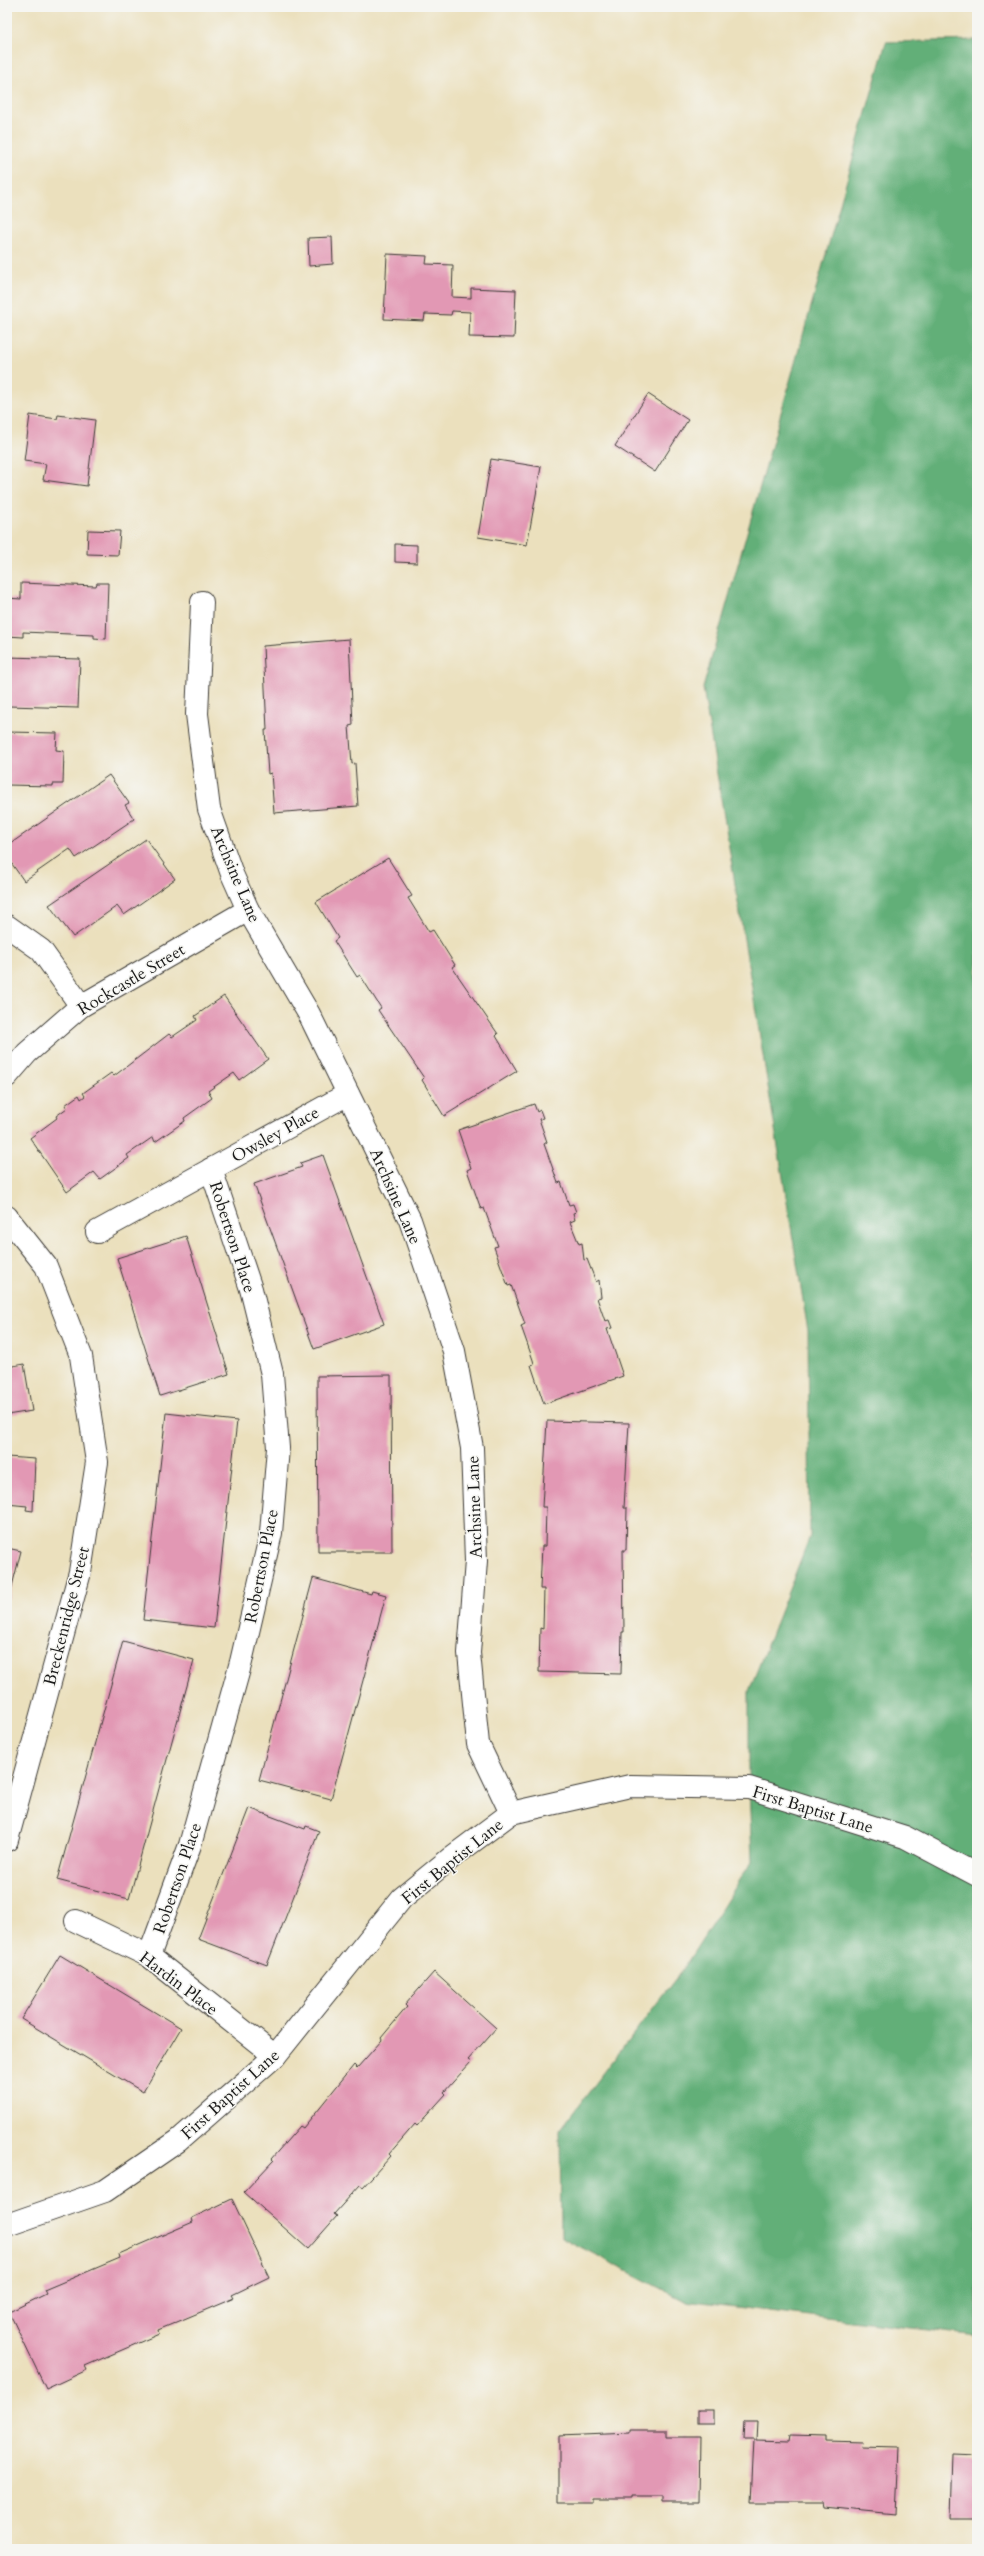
<svg xmlns="http://www.w3.org/2000/svg" width="984" height="2556" viewBox="0 0 984 2556" font-family="Cardo,serif">
<style>
.forest{fill:#62af78;stroke:#3f664a}
.building{fill:#e298b4}
.lines{fill:none;stroke-linecap:round;stroke-linejoin:round}
.service-casing{stroke:#3b3934;stroke-width:24}
.minor-casing{stroke:#3b3934;stroke-width:24}
.service{stroke:#fff;stroke-width:22}
.minor{stroke:#fff;stroke-width:22}
.labels{text-anchor:middle;stroke-width:3;stroke-linejoin:round;paint-order:stroke}
.street-label{font-size:17px;fill:#1c1c1c;stroke:#f6f6f2}
</style>
<rect width="100%" height="100%" fill="#f6f6f2"/>
<filter id="ink" filterUnits="userSpaceOnUse"><feTurbulence type="fractalNoise" baseFrequency=".025" numOctaves="2"/><feDisplacementMap in="SourceGraphic" scale="8" xChannelSelector="R" yChannelSelector="G"/><feConvolveMatrix kernelMatrix="1 2 1 2 8 2 1 2 1" color-interpolation-filters="sRGB"/></filter>
<filter id="wash" filterUnits="userSpaceOnUse"><feTurbulence type="fractalNoise" baseFrequency=".012" numOctaves="4" result="noise"/><feDisplacementMap in="SourceGraphic" scale="16" xChannelSelector="R" yChannelSelector="G"/><feGaussianBlur stdDeviation="0.9" result="paint"/><feColorMatrix in="noise" values="0 0 0 0 0 0 0 0 0 0 0 0 0 0 0 0 0 1.4 0 .05"/><feComposite in="paint" operator="in"/></filter>
<g filter="url(#wash)">
<rect width="100%" height="100%" fill="#ebe0bd"/>
<!-- forest -->
<path class="forest" d="M977,40V2336L685,2301L561,2237L560,2130L683,1969L752,1861L749,1788V1691L810,1536L808,1331L703,688L886,42Z"/>
<g id="blocks">
<!-- building -->
<g class="building">
<path d="M332,237L333,264L309,266L308,238Z"/>
<path d="M387,254L427,256L426,264L453,265L452,297L471,298V288L516,290L514,338L469,337L470,312L452,311L451,315L425,314L424,321L384,319Z"/>
<path d="M648,394L688,420L655,472L615,446Z"/>
<path d="M30,415L57,419L58,415L95,420L87,486L43,480L46,464L24,461Z"/>
<path d="M491,459L541,467L527,545L478,537Z"/>
<path d="M88,530L120,531L118,555L87,554Z"/>
<path d="M395,544L417,545V563L395,562Z"/>
<path d="M21,583L96,586L97,583H108L106,639L94,638V635L23,632V637L7,636V598L21,599Z"/>
<path d="M349,639L353,725L349,726L352,764L355,763L358,806L274,813L271,773L268,774L265,730H267L263,646Z"/>
<path d="M7,657L80,659L78,708L8,706Z"/>
<path d="M7,732L57,733L56,750L64,751L63,784H53V786L7,785Z"/>
<path d="M109,775L129,803L125,805L134,819L76,858L70,849L24,881L7,857V846Z"/>
<path d="M146,839L175,879L124,915L117,906L73,937L49,905Z"/>
<path d="M388,858L412,896L408,898L429,932L433,930L455,965L452,967L498,1034L496,1036L517,1071L444,1116L422,1080L424,1078L378,1010L381,1008L360,975L357,977L334,941L338,938L316,902Z"/>
<path d="M224,996L268,1059L239,1080L234,1073L208,1091L212,1098L184,1118L185,1121L155,1142L153,1137L127,1155L129,1158L100,1179L94,1172L67,1192L30,1138L57,1118L56,1116L67,1108L65,1105L79,1095L81,1099L85,1096L83,1093L111,1073L114,1076L118,1073L169,1034L172,1037L197,1020L195,1016Z"/>
<path d="M534,1104L537,1112L540,1110L543,1118L539,1119L547,1142L544,1144L558,1183L561,1182L569,1205L573,1204L576,1212L573,1213L575,1220L570,1222L579,1244L582,1243L584,1260L587,1259L596,1282L599,1280L601,1297L597,1298L605,1321L609,1320L612,1328L607,1329L623,1376L544,1404L531,1365L534,1364L533,1360L521,1326L525,1324L511,1285L508,1286L494,1247L498,1246L484,1208L481,1209L467,1170L471,1168L458,1130Z"/>
<path d="M323,1155L384,1324L314,1349L254,1184L302,1167L300,1163Z"/>
<path d="M186,1236L229,1374L160,1396L117,1258Z"/>
<path d="M24,1364L32,1411L7,1415V1367Z"/>
<path d="M391,1375L392,1552H318L317,1376Z"/>
<path d="M166,1413L237,1421L214,1628L143,1620Z"/>
<path d="M547,1421L629,1423L624,1508H627L626,1550H623L624,1632H622L621,1674L539,1672L540,1628L543,1629L544,1589H540L542,1546H545L546,1507H542Z"/>
<path d="M7,1457L35,1459L33,1511L26,1510L27,1506L7,1504Z"/>
<path d="M7,1548L21,1551L9,1598H7Z"/>
<path d="M313,1578L371,1594L372,1591L386,1595L331,1799L259,1780Z"/>
<path d="M123,1641L194,1660L129,1899L57,1880Z"/>
<path d="M249,1808L305,1829L306,1826L319,1831L267,1965L198,1939Z"/>
<path d="M60,1955L181,2028L143,2092L21,2019Z"/>
<path d="M434,1972L496,2028L468,2060L471,2062L444,2092L446,2094L417,2126L415,2124L389,2154L391,2156L363,2187L360,2185L334,2214L337,2216L308,2249L244,2192L273,2161L271,2159L300,2126L303,2128L354,2065L357,2068L382,2040L381,2038L407,2007L405,2005Z"/>
<path d="M232,2199L269,2277L232,2295L234,2298L158,2330L159,2334L85,2366L87,2370L46,2389L9,2312L46,2294L44,2290L120,2258L119,2254L193,2222L192,2218Z"/>
<rect x="698" y="2410" width="15" height="14"/>
<path d="M744,2421H757L756,2440L789,2441L790,2435L827,2436V2441L862,2442L861,2447L898,2448L895,2514L824,2507L823,2502H751L754,2439H743Z"/>
<path d="M629,2430H666V2437H700L699,2502H662V2496H631V2498H592V2502H559V2436L629,2433Z"/>
<path d="M952,2453L977,2454V2519H950Z"/>
</g>
</g>
</g>
<g filter="url(#ink)">
<use href="#blocks" fill-opacity="0" stroke="#3b3934" stroke-width="1"/>
<g class="lines">
<defs>
<g id="service">
<path d="M7,926L41,950L81,1006"/>
<path d="M97,1232L348,1094"/>
<path d="M76,1921L149,1956L275,2056"/>
<path d="M149,1956L190,1845L241,1662L271,1533L278,1448L272,1374L251,1289L211,1169"/>
</g>
<g id="minor">
<path d="M202,602L197,714L209,809L232,874L248,910L309,1014L410,1220L454,1351L472,1448L476,1561L469,1653L478,1744L511,1813"/>
<path d="M7,1076L27,1053L81,1006L248,910"/>
<path d="M7,1217L46,1266L81,1356L97,1462L80,1572L7,1840"/>
<path d="M7,2225L105,2191L178,2141L275,2056L402,1898L452,1857L511,1813L630,1786L749,1788L905,1837L977,1875"/>
</g>
</defs>
<!-- service casing -->
<use href="#service" class="service-casing"/>
<!-- minor casing -->
<use href="#minor" class="minor-casing"/>
<!-- service -->
<use href="#service" class="service"/>
<!-- minor -->
<use href="#minor" class="minor"/>
</g>
</g>
<g class="labels">
<!-- street labels -->
<g class="street-label">
<text transform="translate(236 874) rotate(67)" y="6">Archsine Lane</text>
<text transform="translate(131 979) rotate(-31)" y="6">Rockcastle Street</text>
<text transform="translate(275 1134) rotate(-29)" y="6">Owsley Place</text>
<text transform="translate(396 1196) rotate(66)" y="6">Archsine Lane</text>
<text transform="translate(233 1237) rotate(72)" y="6">Robertson Place</text>
<text transform="translate(474 1507) rotate(-92)" y="6">Archsine Lane</text>
<text transform="translate(261 1566) rotate(-79)" y="6">Robertson Place</text>
<text transform="translate(66 1616) rotate(-76)" y="6">Breckenridge Street</text>
<text transform="translate(813 1809) rotate(17)" y="6">First Baptist Lane</text>
<text transform="translate(452 1861) rotate(-39)" y="6">First Baptist Lane</text>
<text transform="translate(177 1878) rotate(-71)" y="6">Robertson Place</text>
<text transform="translate(179 1983) rotate(37)" y="6">Hardin Place</text>
<text transform="translate(230 2094) rotate(-42)" y="6">First Baptist Lane</text>
</g>
</g>
<!-- margin -->
<rect width="984" height="2556" fill="none" stroke="#f6f6f2" stroke-width="24"/>
</svg>
